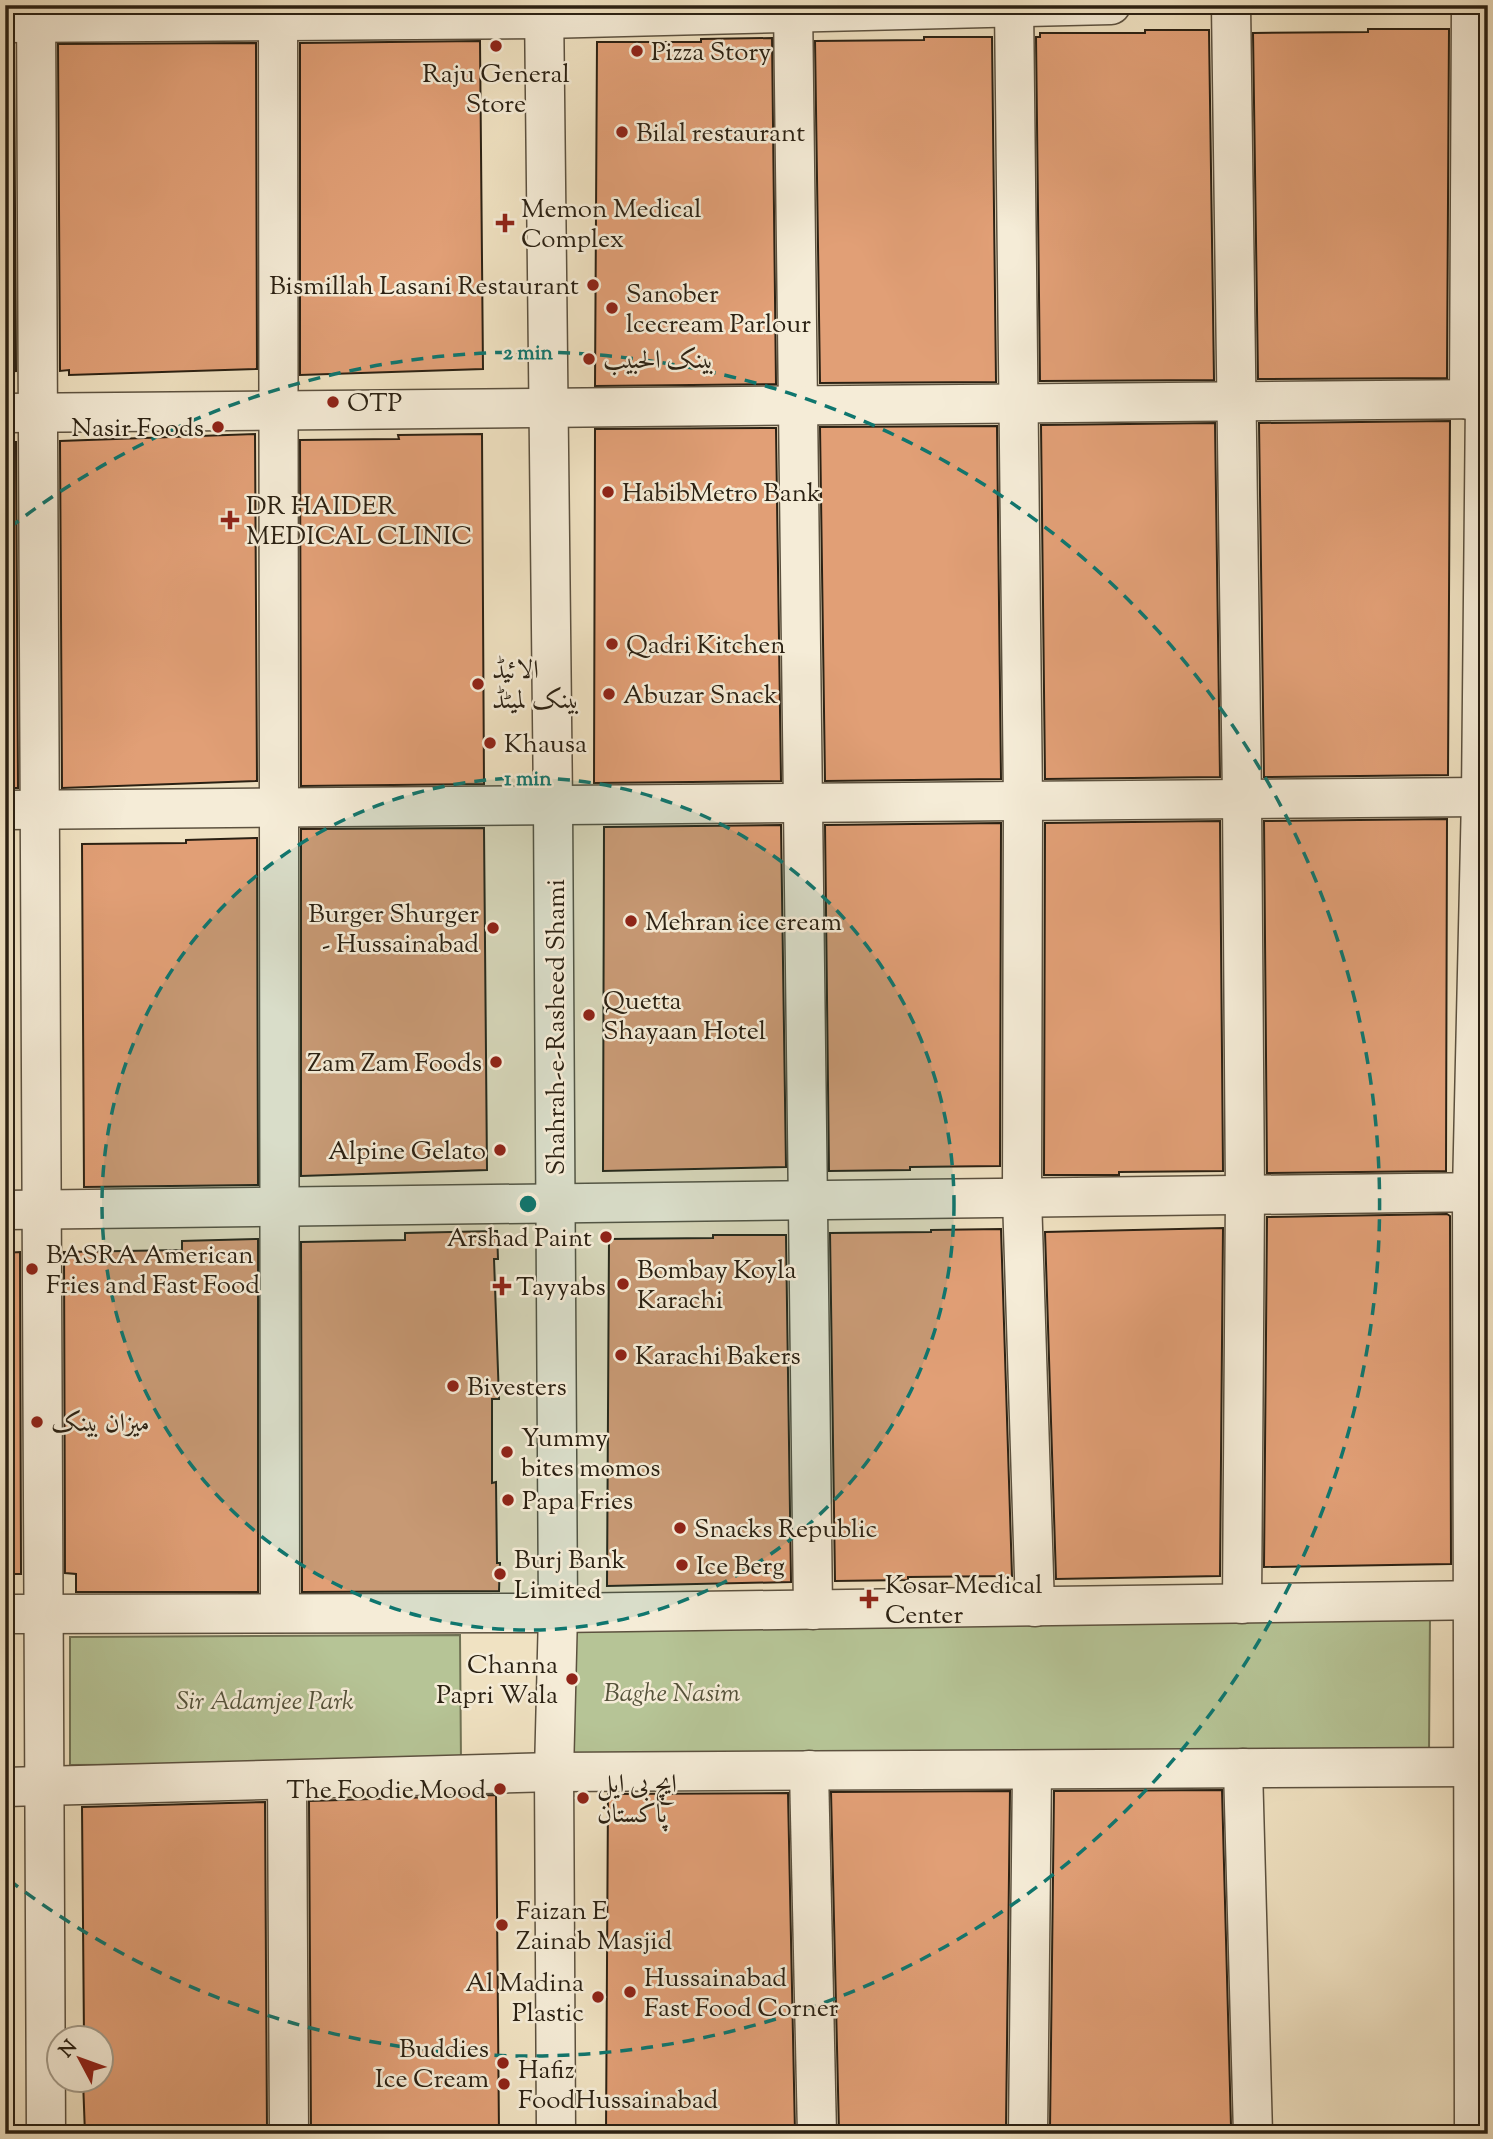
<svg xmlns="http://www.w3.org/2000/svg" width="1493" height="2139" viewBox="0 0 1493 2139" font-family="'Sorts Mill Goudy',Amiri,serif">
<style>
.green{fill:#b6c496;stroke:#707254;stroke-width:2}
.building{fill:#e19f76;stroke:#2b2113;stroke-width:2}
.lines{fill:none;stroke-linecap:round;stroke-linejoin:round}
.minor-casing{stroke:#5c513f;stroke-width:41}
.minor{stroke:#f5ecd7;stroke-width:38}
.ring{fill:none;stroke:#0f766e;stroke-width:3.5;stroke-dasharray:12 9}
.poi-dot{fill:#8f2418;stroke:#f5ecd7;stroke-width:2.5}
.labels{text-anchor:middle;stroke-width:5;stroke-linejoin:round;paint-order:stroke}
.poi-label{font-size:26px;fill:#2b2113;stroke:#f5ecd7;text-anchor:start}
.street-label{font-size:26px;fill:#2b2113;stroke:#f5ecd7}
.park-label{font-size:26px;font-style:italic;fill:#55523a;stroke:#f5ecd7}
.centre{fill:#0f766e;stroke:#f5ecd7;stroke-width:3.5}
.ring-label{font-size:21px;text-anchor:middle;font-weight:bold;fill:#0f766e;stroke:#f5ecd7;stroke-width:5;stroke-linejoin:round;paint-order:stroke}
</style>
<rect width="100%" height="100%" fill="#f0e2c2"/>
<filter id="stains"><feTurbulence type="fractalNoise" baseFrequency=".00286" numOctaves="4"/><feColorMatrix values="0 0 0 0 .2 0 0 0 0 .09 0 0 0 0 .02 0 0 0 .5 -.17"/></filter>
<radialGradient id="worn" r=".72"><stop offset=".6" stop-color="#630" stop-opacity="0"/><stop offset="1" stop-color="#630" stop-opacity=".3"/></radialGradient>
<!-- green -->
<g class="green">
<path d="M1430,1614L1429,1753L567,1763L569,1623Z"/>
<path d="M460,1635L461,1763L70,1765V1637Z"/>
</g>
<!-- building -->
<g class="building">
<path d="M1368,29H1449L1447,378L1258,379L1253,33L1368,32Z"/>
<path d="M1145,30H1209L1214,380L1040,381L1036,37H1040V33H1145Z"/>
<path d="M924,37H992L996,382L820,383L815,41L924,40Z"/>
<path d="M772,38L776,384L595,386L597,42H701V39Z"/>
<path d="M480,41L483,369L300,375V43Z"/>
<path d="M256,43L257,369L69,375V370L60,371L58,44Z"/>
<path d="M5,45H14L16,371L5,372Z"/>
<path d="M1450,421L1448,775L1264,777L1259,423Z"/>
<path d="M1215,423L1220,777L1045,779L1041,425Z"/>
<path d="M997,426L1001,779L825,781L820,427Z"/>
<path d="M776,428L781,781L594,783L595,429Z"/>
<path d="M255,434L257,781L62,788L60,441Z"/>
<path d="M482,434L484,784L301,786L300,440L399,439L398,435Z"/>
<path d="M5,442H16L18,788H5Z"/>
<path d="M1447,819L1446,1171L1267,1173L1264,821Z"/>
<path d="M1220,821L1223,1171L1119,1172V1175H1044L1045,823Z"/>
<path d="M1001,823L1000,1166L910,1167V1170L829,1171L825,825Z"/>
<path d="M781,825L786,1167L603,1171L604,827Z"/>
<path d="M484,828L487,1170L301,1176V829Z"/>
<path d="M257,838L258,1185L84,1187L82,844L186,843V840Z"/>
<path d="M1447,1214L1450,1216L1451,1564L1264,1567L1267,1217Z"/>
<path d="M1223,1228L1220,1576L1056,1579L1045,1232Z"/>
<path d="M1001,1229L1012,1576L908,1577V1580L835,1581L830,1233L931,1232V1230Z"/>
<path d="M497,1231L498,1259H494L499,1399H492V1483L496,1482L497,1563H500L499,1591L302,1592L301,1242L405,1240V1233Z"/>
<path d="M713,1235H786L791,1582L607,1586L609,1239L713,1238Z"/>
<path d="M258,1239V1592H76V1574L65,1573L64,1252L182,1250V1241Z"/>
<path d="M20,1252L21,1574H5V1253Z"/>
<path d="M1222,1790L1231,2126L1050,2129L1054,1791Z"/>
<path d="M1010,1791L1006,2129L839,2133L831,1792Z"/>
<path d="M788,1793L795,2133L606,2134L608,1794Z"/>
<path d="M496,1795L499,2134H311L309,1801Z"/>
<path d="M265,1802L267,2132L85,2134L83,2080H102V2038H84L82,1807Z"/>
</g>
<g class="lines">
<defs>
<g id="minor">
<path d="M36,5L46,2134"/>
<path d="M278,5L280,1613"/>
<path d="M544,5L553,805L558,1613L554,1772L556,2134"/>
<path d="M793,5L813,1610"/>
<path d="M1014,5L1023,801L1022,1197L1035,1607"/>
<path d="M1231,5L1242,799L1245,1195L1242,1604"/>
<path d="M5,23L544,19L1111,5"/>
<path d="M1469,400L1471,5"/>
<path d="M5,413L1488,399"/>
<path d="M5,810L1481,797"/>
<path d="M5,1210L1488,1192"/>
<path d="M5,1614L558,1613L1488,1600"/>
<path d="M1243,1768L1253,2134"/>
<path d="M809,1770L817,2134"/>
<path d="M287,1780L289,2134"/>
<path d="M5,1787L554,1772L1472,1767"/>
<path d="M1028,2134L1032,1770"/>
<path d="M1474,2134L1472,1192L1481,797L1485,399"/>
</g>
</defs>
<!-- minor casing -->
<use href="#minor" class="minor-casing"/>
<!-- minor -->
<use href="#minor" class="minor"/>
</g>
<!-- distance rings -->
<circle cx="528" cy="1204" r="426" fill="#0f766e" fill-opacity=".12"/>
<g class="ring">
<circle cx="528" cy="1204" r="426"/>
<path d="M9 528A852 852 0 1 1 9 1880"/>
</g>
<!-- markers -->
<g class="poi-dot">
<circle cx="496" cy="46" r="7"/>
<circle cx="637" cy="51" r="7"/>
<circle cx="622" cy="132" r="7"/>
<path d="M501.5 212.5h7v7h7v7h-7v7h-7v-7h-7v-7h7z"/>
<circle cx="593" cy="285" r="7"/>
<circle cx="612" cy="308" r="7"/>
<circle cx="589" cy="359" r="7"/>
<circle cx="333" cy="402" r="7"/>
<circle cx="218" cy="427" r="7"/>
<circle cx="608" cy="492" r="7"/>
<path d="M226.5 509.5h7v7h7v7h-7v7h-7v-7h-7v-7h7z"/>
<circle cx="612" cy="644" r="7"/>
<circle cx="478" cy="684" r="7"/>
<circle cx="609" cy="694" r="7"/>
<circle cx="490" cy="743" r="7"/>
<circle cx="631" cy="921" r="7"/>
<circle cx="493" cy="928" r="7"/>
<circle cx="589" cy="1015" r="7"/>
<circle cx="496" cy="1062" r="7"/>
<circle cx="500" cy="1150" r="7"/>
<circle cx="606" cy="1237" r="7"/>
<circle cx="32" cy="1269" r="7"/>
<circle cx="623" cy="1284" r="7"/>
<path d="M498.5 1275.5h7v7h7v7h-7v7h-7v-7h-7v-7h7z"/>
<circle cx="621" cy="1355" r="7"/>
<circle cx="453" cy="1386" r="7"/>
<circle cx="37" cy="1422" r="7"/>
<circle cx="507" cy="1452" r="7"/>
<circle cx="508" cy="1500" r="7"/>
<circle cx="680" cy="1528" r="7"/>
<circle cx="682" cy="1565" r="7"/>
<circle cx="500" cy="1574" r="7"/>
<path d="M865.5 1588.5h7v7h7v7h-7v7h-7v-7h-7v-7h7z"/>
<circle cx="572" cy="1679" r="7"/>
<circle cx="500" cy="1789" r="7"/>
<circle cx="583" cy="1798" r="7"/>
<circle cx="502" cy="1925" r="7"/>
<circle cx="630" cy="1992" r="7"/>
<circle cx="598" cy="1997" r="7"/>
<circle cx="503" cy="2063" r="7"/>
<circle cx="504" cy="2084" r="7"/>
</g>
<g class="labels">
<!-- poi labels -->
<g class="poi-label">
<text x="651" y="60">Pizza Story</text>
<text x="496" y="82" text-anchor="middle">Raju General<tspan x="496" dy="30">Store</tspan></text>
<text x="636" y="141">Bilal restaurant</text>
<text x="521" y="217">Memon Medical<tspan x="521" dy="30">Complex</tspan></text>
<text x="579" y="294" text-anchor="end">Bismillah Lasani Restaurant</text>
<text x="626" y="302">Sanober<tspan x="626" dy="30">lcecream Parlour</tspan></text>
<text x="603" y="368">بينک الحبيب</text>
<text x="347" y="411">OTP</text>
<text x="204" y="436" text-anchor="end">Nasir Foods</text>
<text x="622" y="501">HabibMetro Bank</text>
<text x="246" y="514">DR HAIDER<tspan x="246" dy="30">MEDICAL CLINIC</tspan></text>
<text x="626" y="653">Qadri Kitchen</text>
<text x="492" y="678">الائیڈ<tspan x="492" dy="30">بینک لمیٹڈ</tspan></text>
<text x="623" y="703">Abuzar Snack</text>
<text x="504" y="752">Khausa</text>
<text x="479" y="922" text-anchor="end">Burger Shurger<tspan x="479" dy="30">- Hussainabad</tspan></text>
<text x="645" y="930">Mehran ice cream</text>
<text x="603" y="1009">Quetta<tspan x="603" dy="30">Shayaan Hotel</tspan></text>
<text x="482" y="1071" text-anchor="end">Zam Zam Foods</text>
<text x="486" y="1159" text-anchor="end">Alpine Gelato</text>
<text x="592" y="1246" text-anchor="end">Arshad Paint</text>
<text x="46" y="1263">BASRA American<tspan x="46" dy="30">Fries and Fast Food</tspan></text>
<text x="637" y="1278">Bombay Koyla<tspan x="637" dy="30">Karachi</tspan></text>
<text x="516" y="1295">Tayyabs</text>
<text x="635" y="1364">Karachi Bakers</text>
<text x="467" y="1395">Bivesters</text>
<text x="51" y="1431">میزان بینک</text>
<text x="521" y="1446">Yummy<tspan x="521" dy="30">bites momos</tspan></text>
<text x="522" y="1509">Papa Fries</text>
<text x="694" y="1537">Snacks Republic</text>
<text x="514" y="1568">Burj Bank<tspan x="514" dy="30">Limited</tspan></text>
<text x="696" y="1574">Ice Berg</text>
<text x="885" y="1593">Kosar Medical<tspan x="885" dy="30">Center</tspan></text>
<text x="558" y="1673" text-anchor="end">Channa<tspan x="558" dy="30">Papri Wala</tspan></text>
<text x="597" y="1792">ایچ بی ایل<tspan x="597" dy="30">پاکستان</tspan></text>
<text x="486" y="1798" text-anchor="end">The Foodie Mood</text>
<text x="516" y="1919">Faizan E<tspan x="516" dy="30">Zainab Masjid</tspan></text>
<text x="644" y="1986">Hussainabad<tspan x="644" dy="30">Fast Food Corner</tspan></text>
<text x="584" y="1991" text-anchor="end">Al Madina<tspan x="584" dy="30">Plastic</tspan></text>
<text x="489" y="2057" text-anchor="end">Buddies<tspan x="489" dy="30">Ice Cream</tspan></text>
<text x="518" y="2078">Hafiz<tspan x="518" dy="30">FoodHussainabad</tspan></text>
</g>
<!-- street labels -->
<g class="street-label">
<text transform="translate(555 1027) rotate(-90)" y="9">Shahrah-e-Rasheed Shami</text>
</g>
<!-- park labels -->
<g class="park-label">
<text x="672" y="1701">Baghe Nasim</text>
<text x="265" y="1709">Sir Adamjee Park</text>
</g>
</g>
<circle cx="528" cy="1204" r="10" class="centre"/>
<g class="ring-label">
<text x="528" y="359">2 min</text>
<text x="528" y="785">1 min</text>
</g>
<!-- margin -->
<rect width="1493" height="2139" fill="none" stroke="#f0e2c2" stroke-width="28"/>
<rect x="7" y="7" width="1479" height="2125" fill="none" stroke="#2b2113" stroke-width="3.5"/>
<rect x="14" y="14" width="1465" height="2111" fill="none" stroke="#2b2113" stroke-width="2"/>
<!-- north arrow -->
<g transform="translate(80 2059) rotate(311)"><circle r="33" fill="#f5ecd7" stroke="#a49b89" stroke-width="2"/>
<path d="M0-5L12 26L0 18L-12 26Z" fill="#8f2418"/>
<text y="-10" font-size="19" font-weight="bold" text-anchor="middle" fill="#2b2113">N</text>
</g>
<rect width="100%" height="100%" filter="url(#stains)"/>
<rect width="100%" height="100%" fill="url(#worn)"/>
</svg>
